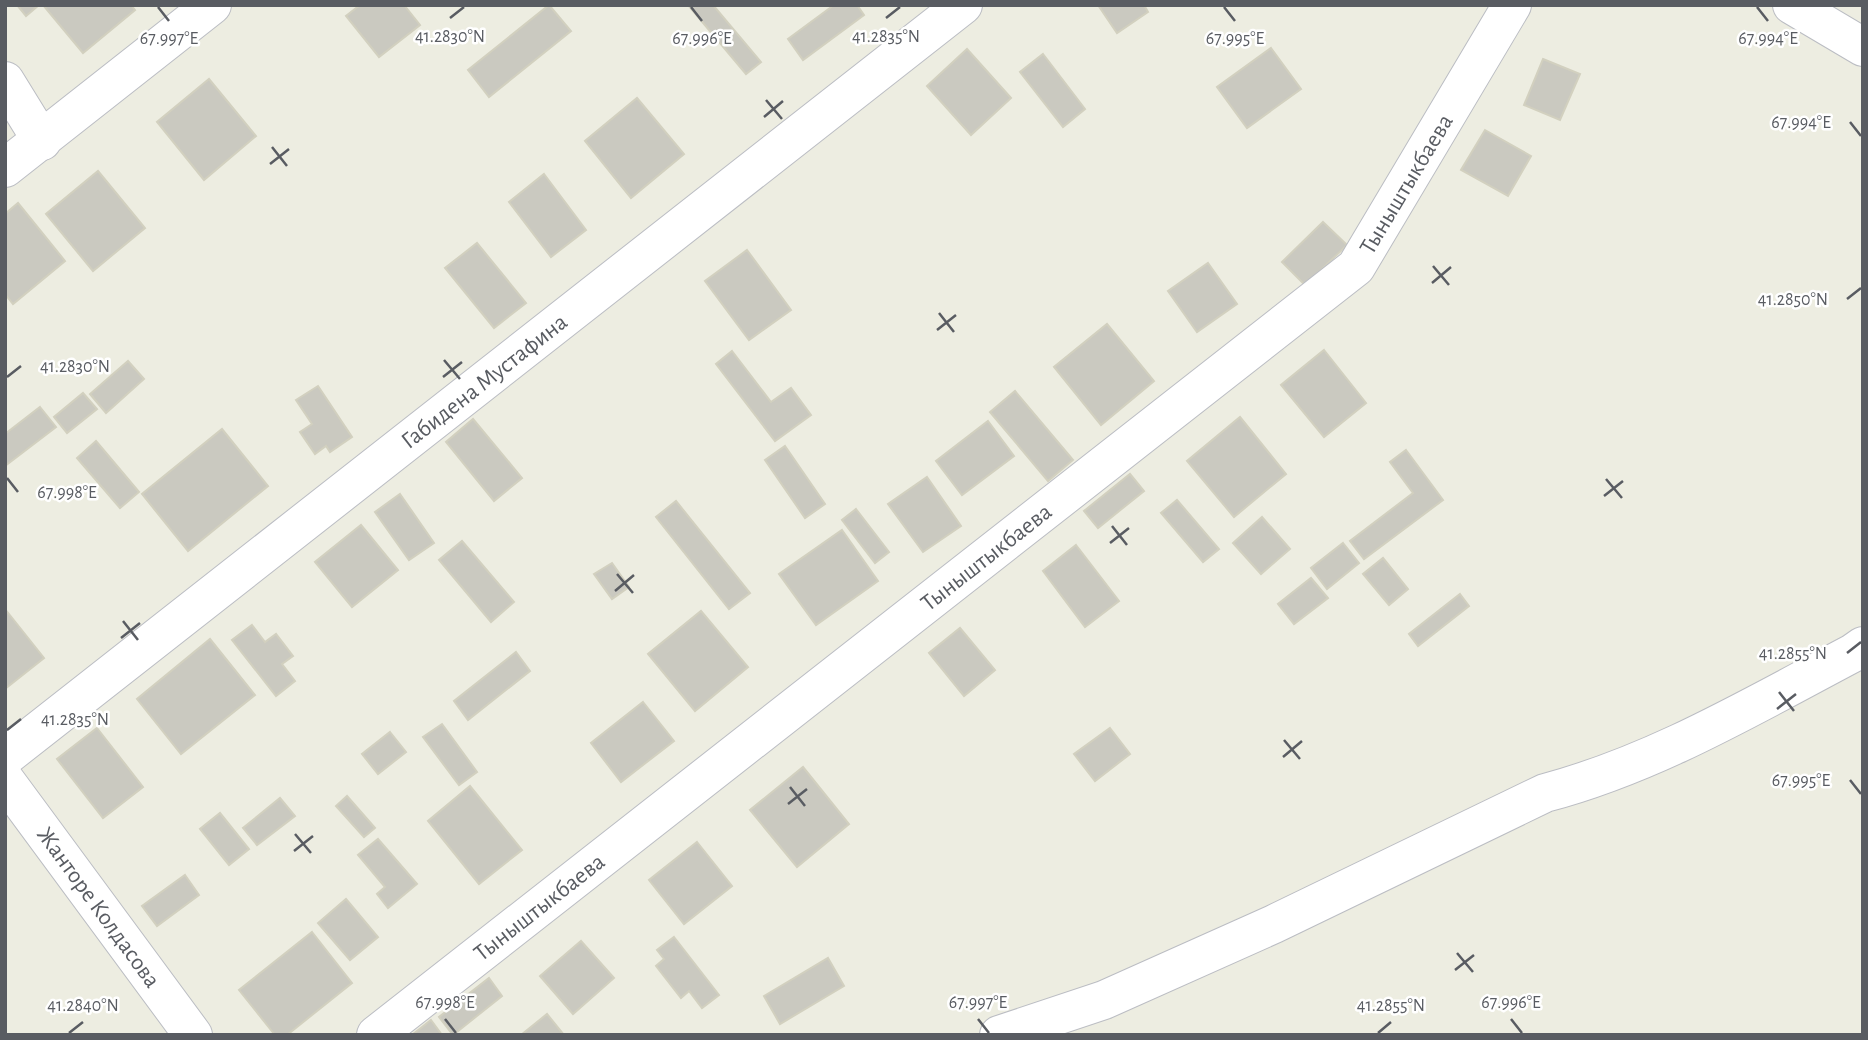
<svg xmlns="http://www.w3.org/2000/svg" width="1868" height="1040" viewBox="0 0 1868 1040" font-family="'Alegreya Sans',sans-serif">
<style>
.building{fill:#cac9c0;stroke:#d2d0bf;stroke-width:2}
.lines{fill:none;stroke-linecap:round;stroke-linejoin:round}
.minor-casing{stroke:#bbbdc3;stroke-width:40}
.minor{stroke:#fff;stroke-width:38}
.ticks{fill:none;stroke:#595c62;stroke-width:2.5}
.labels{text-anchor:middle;stroke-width:5;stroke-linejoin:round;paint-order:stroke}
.street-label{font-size:24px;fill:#595c62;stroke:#fff}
.ticks-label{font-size:18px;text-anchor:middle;fill:#595c62;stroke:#fff;stroke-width:5;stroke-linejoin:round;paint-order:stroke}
</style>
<rect width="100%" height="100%" fill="#edede1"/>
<!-- building -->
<g class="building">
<path d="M17,5H39L26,16Z"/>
<path d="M43,5H131L135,10L83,53Z"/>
<path d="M360,5H404L420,25L379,57L346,16Z"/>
<path d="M549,5L571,31L489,97L468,70Z"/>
<path d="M688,5H713L761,62L746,74Z"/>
<path d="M834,5H857L864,15L803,60L788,39Z"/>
<path d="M1098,5H1144L1148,12L1117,33Z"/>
<path d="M1271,48L1301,89L1247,128L1217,87Z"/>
<path d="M967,49L1011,98L971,135L927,86Z"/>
<path d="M1043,54L1085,109L1063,127L1020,72Z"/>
<path d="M1543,59L1580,74L1560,120L1524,105Z"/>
<path d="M209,79L256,136L204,180L157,122Z"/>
<path d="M637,98L684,154L631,198L585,141Z"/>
<path d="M1485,130L1531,156L1508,196L1461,170Z"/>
<path d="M98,171L145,228L93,271L46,214Z"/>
<path d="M544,174L586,230L551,257L509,202Z"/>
<path d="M18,203L65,261L13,304L5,294V214Z"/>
<path d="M1323,222L1347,245L1305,285L1282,262Z"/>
<path d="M477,243L526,303L494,328L445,268Z"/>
<path d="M747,250L791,310L749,340L705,281Z"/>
<path d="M1208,263L1237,304L1197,332L1168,291Z"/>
<path d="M1107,324L1154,381L1101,425L1054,367Z"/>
<path d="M1324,350L1366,403L1324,437L1281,385Z"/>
<path d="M732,351L771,402L791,388L811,415L775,441L716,364Z"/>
<path d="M128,361L144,379L106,413L90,394Z"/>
<path d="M318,386L352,437L330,452L326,446L315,454L300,432L312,424L296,400Z"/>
<path d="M1015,391L1073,460L1048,481L990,412Z"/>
<path d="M83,393L97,409L67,433L54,417Z"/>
<path d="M40,407L56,427L5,466V434Z"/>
<path d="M1240,417L1286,474L1234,517L1187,461Z"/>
<path d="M473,419L522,478L494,501L446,442Z"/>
<path d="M988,421L1014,456L962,495L936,461Z"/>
<path d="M222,429L268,486L188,551L142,494Z"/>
<path d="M96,441L139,492L120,508L77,458Z"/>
<path d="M785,446L825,504L805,518L765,460Z"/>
<path d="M1406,450L1443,500L1364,559L1350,541L1413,493L1390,462Z"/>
<path d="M1130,474L1144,491L1098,528L1084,511Z"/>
<path d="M927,477L961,526L923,552L888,504Z"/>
<path d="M400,494L434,543L409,560L375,512Z"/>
<path d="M1177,500L1219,549L1203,562L1161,513Z"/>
<path d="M676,501L750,593L729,609L656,517Z"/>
<path d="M856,509L889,552L875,563L842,520Z"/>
<path d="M1262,517L1290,549L1261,574L1233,543Z"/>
<path d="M361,525L398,570L352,607L315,562Z"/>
<path d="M842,530L878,581L816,625L779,574Z"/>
<path d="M462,541L514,602L491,622L439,560Z"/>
<path d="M1343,543L1359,563L1327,589L1311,568Z"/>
<path d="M1076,545L1119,601L1085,627L1043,571Z"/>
<path d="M1383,558L1408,589L1389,605L1363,574Z"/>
<path d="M612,563L629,587L612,599L594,574Z"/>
<path d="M1311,578L1328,598L1294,624L1278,604Z"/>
<path d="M1460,594L1469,606L1418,646L1409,634Z"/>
<path d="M5,609L44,658L5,689Z"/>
<path d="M701,611L748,667L695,711L648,654Z"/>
<path d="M252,625L265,642L276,634L293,656L282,664L295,681L276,696L232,640Z"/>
<path d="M960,628L995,670L964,696L929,653Z"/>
<path d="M210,639L255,695L181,754L137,699Z"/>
<path d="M516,652L530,671L468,720L454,701Z"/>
<path d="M643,702L674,741L621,782L591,743Z"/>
<path d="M442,724L477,772L459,785L423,737Z"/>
<path d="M97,728L143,787L103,818L57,759Z"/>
<path d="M1110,728L1130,754L1095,781L1074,754Z"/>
<path d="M390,732L406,752L378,774L362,754Z"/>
<path d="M803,767L849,824L797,867L750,810Z"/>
<path d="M470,786L522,850L479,884L428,821Z"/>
<path d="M347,796L375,828L364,837L336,806Z"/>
<path d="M280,798L295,816L257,845L243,828Z"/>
<path d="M220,813L249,849L229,865L200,829Z"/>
<path d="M378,839L417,884L388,908L377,894L385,887L358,855Z"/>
<path d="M697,842L732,886L684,924L649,880Z"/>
<path d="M185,875L199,895L157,926L142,906Z"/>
<path d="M346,899L378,937L350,960L318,923Z"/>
<path d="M312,932L352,983L287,1035H275L239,990Z"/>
<path d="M674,937L719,995L702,1008L689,991L681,998L656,966L664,959L657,950Z"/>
<path d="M581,941L614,978L573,1014L540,976Z"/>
<path d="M828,958L844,986L780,1024L764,996Z"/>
<path d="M489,978L502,996L453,1035L439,1017Z"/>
<path d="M547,1014L564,1035H521Z"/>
<path d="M431,1020L442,1035H412Z"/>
</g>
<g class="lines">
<defs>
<g id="minor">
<path d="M1792,5L1863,47"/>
<path d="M5,81L42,141"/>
<path d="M5,168L212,5"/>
<path d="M5,757L963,5"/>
<path d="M5,780L193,1035"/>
<path d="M376,1035L1356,267L1512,5"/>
<path d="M999,1035L1104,1000L1274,924L1545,793C1655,764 1754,705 1853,653L1863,646"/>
</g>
</defs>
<!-- minor casing -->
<use href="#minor" class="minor-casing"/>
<!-- minor -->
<use href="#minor" class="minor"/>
</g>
<!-- ticks -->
<path class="ticks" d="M158,7L169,21M691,7L702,21M1224,7L1235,21M1757,7L1768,21M450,18L464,7M886,18L900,7M766,100L782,119M764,117L783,101M1850,122L1861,136M272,147L287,166M270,164L289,149M1433,266L1449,285M1432,283L1451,267M1847,299L1861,288M939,313L954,332M937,330L956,315M444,360L460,379M7,377L21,366M443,377L462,362M7,478L18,492M1606,479L1622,498M1604,496L1623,481M1112,526L1127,545M1110,543L1129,528M617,574L633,593M615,591L634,575M123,621L138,640M121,638L140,623M1847,653L1861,642M1779,692L1794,711M1777,709L1796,694M7,730L21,719M1284,740L1300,759M1283,757L1302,741M1850,780L1861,794M790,787L805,806M788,804L807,789M295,834L311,853M294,851L313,836M1457,953L1473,972M1455,970L1474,955M445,1019L456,1033M978,1019L989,1033M1511,1019L1522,1033M69,1033L83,1022M1378,1033L1391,1022"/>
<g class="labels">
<!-- street labels -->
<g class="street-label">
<text transform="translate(1406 184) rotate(-59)" y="8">Тыныштыкбаева</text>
<text transform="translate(484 381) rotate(-38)" y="8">Габидена Мустафина</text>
<text transform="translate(986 557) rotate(-38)" y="8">Тыныштыкбаева</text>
<text transform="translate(99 907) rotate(54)" y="8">Жанторе Колдасова</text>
<text transform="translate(539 907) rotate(-38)" y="8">Тыныштыкбаева</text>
</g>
</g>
<g class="ticks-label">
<text x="450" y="42">41.2830°N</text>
<text x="886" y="42">41.2835°N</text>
<text x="169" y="44">67.997°E</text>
<text x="702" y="44">67.996°E</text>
<text x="1235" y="44">67.995°E</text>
<text x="1768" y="44">67.994°E</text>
<text x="1801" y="128">67.994°E</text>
<text x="1793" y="305">41.2850°N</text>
<text x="75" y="372">41.2830°N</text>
<text x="67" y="498">67.998°E</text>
<text x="1793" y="659">41.2855°N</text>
<text x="75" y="725">41.2835°N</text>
<text x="1801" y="786">67.995°E</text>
<text x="445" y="1008">67.998°E</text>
<text x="978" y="1008">67.997°E</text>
<text x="1511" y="1008">67.996°E</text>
<text x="83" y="1011">41.2840°N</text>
<text x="1391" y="1011">41.2855°N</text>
</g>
<!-- border -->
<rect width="1868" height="1040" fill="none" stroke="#595c62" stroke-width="14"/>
</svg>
